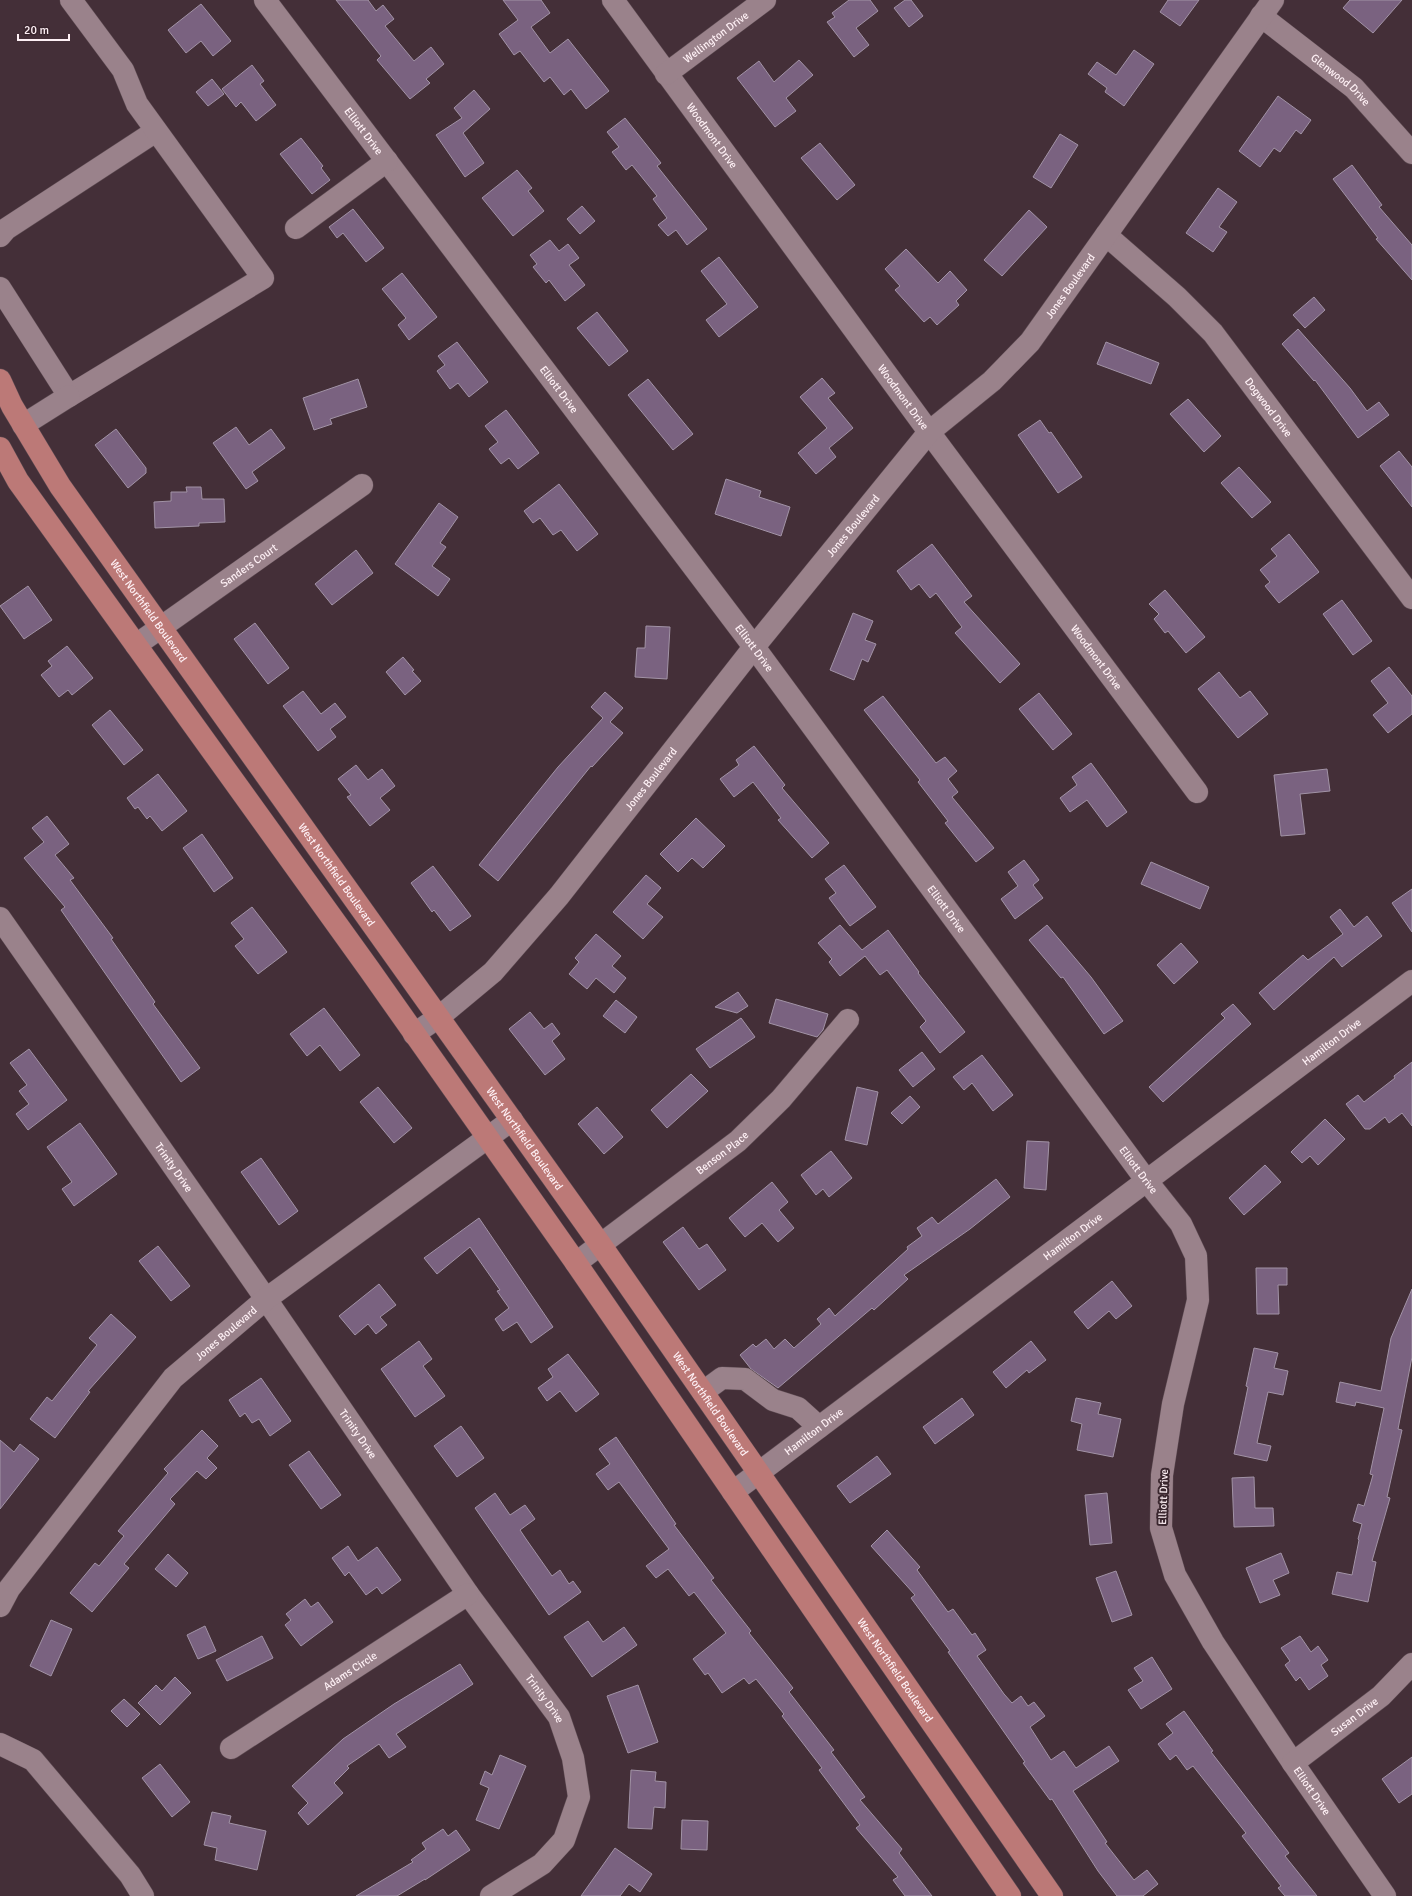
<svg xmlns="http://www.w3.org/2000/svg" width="1412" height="1896" viewBox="0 0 1412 1896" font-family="Signika,sans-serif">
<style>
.building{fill:#7a6280;stroke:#a293a6}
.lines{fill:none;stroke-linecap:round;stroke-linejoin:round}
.minor-casing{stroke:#5d4b52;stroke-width:23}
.major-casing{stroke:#5d4b52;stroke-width:23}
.minor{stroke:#9a828b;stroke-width:22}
.major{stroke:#bc7977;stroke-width:22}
.labels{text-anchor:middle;stroke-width:4;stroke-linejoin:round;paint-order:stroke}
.street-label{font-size:11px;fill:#fef0f5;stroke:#3a262e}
</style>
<rect width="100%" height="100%" fill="#442f38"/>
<!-- building -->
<g class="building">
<path d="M336,0H368L376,11L383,5L394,19L385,26L414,61L431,47L444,64L426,79L430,83L410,99L377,60L381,56Z"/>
<path d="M503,0H541L550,13L531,27L550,53L568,39L609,91L586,109L571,89L564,95L550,77L544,82L520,51L514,55L499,34L518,20Z"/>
<path d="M849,0H870L878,11L856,28L869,45L854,57L827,22L835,17L832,13Z"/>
<path d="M905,0H911L923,16L909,27L894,8Z"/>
<path d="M1168,0H1199L1180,26L1160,12Z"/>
<path d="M1350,0H1402L1373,33L1343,8Z"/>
<path d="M201,4L231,41L213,56L201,41L186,53L168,30Z"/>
<path d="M1134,50L1154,64L1124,106L1105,92L1107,88L1088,74L1097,62L1116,75Z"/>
<path d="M799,60L813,75L786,98L796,111L775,127L737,78L759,61L774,82Z"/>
<path d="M252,65L264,81L260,84L276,105L256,121L241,102L236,107L222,89Z"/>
<path d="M212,79L224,94L208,106L196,92Z"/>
<path d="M474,90L490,109L463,133L484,163L465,177L436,135L462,118L454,108Z"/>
<path d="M1278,96L1311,120L1301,134L1296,130L1280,152L1274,148L1260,167L1239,151Z"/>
<path d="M625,118L661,163L657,166L707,229L687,245L676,230L668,236L658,225L667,218L653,199L657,196L632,165L626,170L612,152L619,147L607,132Z"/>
<path d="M1060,134L1078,145L1051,188L1033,177Z"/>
<path d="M301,138L323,166L321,168L330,180L312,194L280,154Z"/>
<path d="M820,143L855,185L837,200L801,158Z"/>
<path d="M1352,165L1382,205L1379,207L1412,245V280L1376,239L1378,238L1333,179Z"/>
<path d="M517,170L532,188L528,191L544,211L513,236L482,198Z"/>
<path d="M1218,188L1237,202L1219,227L1227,232L1213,252L1186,233Z"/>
<path d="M582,206L595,221L580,234L567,219Z"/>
<path d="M353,209L384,248L366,262L343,233L337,238L329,227Z"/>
<path d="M1029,210L1047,227L1002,276L984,260Z"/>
<path d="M550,240L559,251L568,244L579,258L569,265L585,285L565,301L549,280L546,283L533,267L537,264L530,255Z"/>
<path d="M906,249L938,283L950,271L967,290L956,301L959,305L937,325L930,317L924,322L895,290L900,286L885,269Z"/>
<path d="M719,257L758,307L719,337L706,320L727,304L701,271Z"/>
<path d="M402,273L437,317L409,340L398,325L406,318L382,289Z"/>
<path d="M1314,297L1325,310L1305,328L1293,315Z"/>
<path d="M597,312L628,351L609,366L577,328Z"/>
<path d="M1298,329L1350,388L1367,411L1379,402L1389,415L1358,438L1315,380L1314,381L1282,344Z"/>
<path d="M457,342L488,382L469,397L458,383L450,389L437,371L445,365L438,356Z"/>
<path d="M1106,342L1159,363L1151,384L1097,364Z"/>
<path d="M822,378L835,393L828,398L853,428L829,448L836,457L816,474L798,453L827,428L800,397Z"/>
<path d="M358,379L367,407L330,419L332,424L314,430L303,398Z"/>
<path d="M648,379L693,434L673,450L628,395Z"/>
<path d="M1188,399L1221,436L1204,452L1170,414Z"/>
<path d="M506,410L539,453L518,469L509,458L501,464L489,449L498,442L485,426Z"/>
<path d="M1040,420L1049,433L1051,432L1082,477L1058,493L1018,435Z"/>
<path d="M236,427L249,445L271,429L285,448L252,472L258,481L246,489L213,443Z"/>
<path d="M116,429L146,468V473L128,488L95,445Z"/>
<path d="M1399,451L1412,467V507L1380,466Z"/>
<path d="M1239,467L1271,502L1252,518L1221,483Z"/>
<path d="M726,479L761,491L759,497L790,507L781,536L715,514Z"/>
<path d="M559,484L598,534L577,551L561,530L553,535L540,518L533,523L524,511Z"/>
<path d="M186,487H201L202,499H224L225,522L199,523V526L155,528L154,502L171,501V492H187Z"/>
<path d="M439,503L458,517L440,543L446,547L432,566L450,579L438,596L395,564Z"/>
<path d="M1289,534L1319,572L1279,603L1265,586L1270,582L1260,570L1277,556L1271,549Z"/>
<path d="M932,544L972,596L964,602L1020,664L1000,683L955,633L962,627L936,593L930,598L919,584L911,590L897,571Z"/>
<path d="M356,550L373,573L332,605L315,584Z"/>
<path d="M28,586L52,620L24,639L0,606Z"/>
<path d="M1165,590L1205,637L1186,653L1168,631L1165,633L1154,619L1159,614L1149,604Z"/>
<path d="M1342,600L1372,641L1353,655L1323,614Z"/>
<path d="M853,613L873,621L865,640L876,644L868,662L862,659L854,680L830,670Z"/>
<path d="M255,623L289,668L268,684L234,639Z"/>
<path d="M646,626L670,627L667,679L635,677L637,648H645Z"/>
<path d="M67,646L93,678L72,695L68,690L59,697L41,675L52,666L48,661Z"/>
<path d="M403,657L414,670L412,671L421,681L405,695L386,672Z"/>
<path d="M1389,667L1412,696V714L1388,733L1373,715L1388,703L1371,681Z"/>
<path d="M1219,672L1240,698L1250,691L1268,714L1238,738L1198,689Z"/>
<path d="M303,691L321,714L335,703L346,717L330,729L336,737L318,751L283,706Z"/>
<path d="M605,692L623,708L610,722L623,733L592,767L591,766L498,881L479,865L558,767L603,718L591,707Z"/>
<path d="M1039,693L1072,734L1053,750L1019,709Z"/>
<path d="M883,696L936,763L945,757L957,771L948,779L958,792L952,797L994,848L976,862L945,823L948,821L918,782L920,780L864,710Z"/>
<path d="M110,710L143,750L124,765L92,725Z"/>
<path d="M754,746L785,785L782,788L829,843L812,858L778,820L781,818L753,782L734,797L720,779L739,765L736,760Z"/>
<path d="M1091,763L1127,812L1107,827L1087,800L1070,812L1060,798L1077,785L1072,777Z"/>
<path d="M356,765L368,780L382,769L395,786L380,798L390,810L370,826L347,797L351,795L338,779Z"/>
<path d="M1327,769L1330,791L1300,794L1305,834L1281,836L1274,775Z"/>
<path d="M158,774L187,811L162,831L150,816L147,819L138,807L135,809L127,798Z"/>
<path d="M47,816L69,844L55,855L74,878L70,880L113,938L111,939L155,1002L153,1004L200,1068L181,1082L61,910L65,907L24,858L44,842L32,828Z"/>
<path d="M696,818L725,846L703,868L692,858L678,872L660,854Z"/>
<path d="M202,834L233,878L214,892L183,848Z"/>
<path d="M1024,860L1039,880L1033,885L1043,898L1015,919L1001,899L1018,886L1008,872Z"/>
<path d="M1151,862L1209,887L1200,909L1141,884Z"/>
<path d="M844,865L876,907L850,926L829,898L836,893L825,879Z"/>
<path d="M433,866L471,916L450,931L434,910L432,912L411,883Z"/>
<path d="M646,875L661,888L647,904L663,917L643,939L613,912Z"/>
<path d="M1412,889V932L1392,903Z"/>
<path d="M252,907L287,952L258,974L235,946L244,939L231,923Z"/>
<path d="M1340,909L1354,927L1367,916L1382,936L1342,967L1334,957L1274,1010L1259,993L1303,955L1308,960L1343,934L1330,917Z"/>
<path d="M840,925L862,950L888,930L919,972L918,973L965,1032L940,1053L920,1027L926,1021L887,970L880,975L865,956L840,976L829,962L832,959L818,943Z"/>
<path d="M1047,925L1091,977L1123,1021L1104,1034L1063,977L1061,978L1029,940Z"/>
<path d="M596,934L621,956L612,966L626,978L614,993L596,978L587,989L569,974L579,962L575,958Z"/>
<path d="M1181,943L1198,962L1174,984L1157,965Z"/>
<path d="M738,992L748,1006L737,1013L715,1007Z"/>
<path d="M776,999L828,1014L823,1030L817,1037L769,1023Z"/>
<path d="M616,1000L637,1017L625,1033L603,1016Z"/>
<path d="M1233,1004L1251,1024L1163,1102L1149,1087L1225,1018L1221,1014Z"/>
<path d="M324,1008L360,1055L340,1071L320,1045L307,1056L290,1034Z"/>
<path d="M530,1012L544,1029L552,1023L560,1034L552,1041L565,1059L545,1075L509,1029Z"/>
<path d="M741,1018L755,1037L710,1068L696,1049Z"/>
<path d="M29,1049L67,1100L28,1130L16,1114L29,1104L19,1091L27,1085L10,1063Z"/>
<path d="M922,1052L935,1069L913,1087L899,1070Z"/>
<path d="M982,1055L1013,1095L993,1111L972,1083L964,1090L953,1077Z"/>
<path d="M1412,1062V1126L1402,1113L1389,1123L1385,1117L1370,1129H1365L1346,1104L1358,1095L1364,1102L1395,1078L1394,1076Z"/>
<path d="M691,1074L708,1091L667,1128L651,1110Z"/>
<path d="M378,1087L412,1128L394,1143L360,1102Z"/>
<path d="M857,1087L878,1092L867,1145L845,1140Z"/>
<path d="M910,1096L920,1107L902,1124L891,1113Z"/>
<path d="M597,1107L623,1137L604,1154L578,1124Z"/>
<path d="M1325,1119L1345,1139L1318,1165L1310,1156L1302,1163L1291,1152Z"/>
<path d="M80,1123L117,1174L74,1206L62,1189L72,1182L47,1147Z"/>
<path d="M1027,1141L1049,1142L1046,1190L1024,1188Z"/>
<path d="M831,1151L852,1178L829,1197L823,1189L816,1195L801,1175Z"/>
<path d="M261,1158L298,1211L279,1225L241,1172Z"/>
<path d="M1265,1165L1281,1182L1244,1215L1229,1198Z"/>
<path d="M996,1179L1010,1197L970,1229L904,1275L908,1279L874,1310L872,1308L778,1388L751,1369L740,1355L753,1344L756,1347L766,1339L774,1349L785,1339L794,1348L821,1324L817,1319L829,1308L835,1316L908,1249L907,1247L922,1236L917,1228L932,1217L938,1224Z"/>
<path d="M772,1182L788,1202L779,1210L794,1228L778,1242L762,1223L745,1237L729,1218Z"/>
<path d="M479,1218L553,1327L531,1343L517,1322L503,1331L495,1319L509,1308L497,1291L500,1290L470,1247L437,1274L424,1258Z"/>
<path d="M683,1227L699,1249L707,1244L726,1270L699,1290L663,1242Z"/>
<path d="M158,1246L190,1286L171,1301L139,1261Z"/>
<path d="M1256,1268H1287V1285H1278L1279,1314H1257Z"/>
<path d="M1112,1281L1132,1306L1116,1319L1109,1311L1088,1329L1074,1312Z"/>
<path d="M379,1284L396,1305L380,1317L387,1325L376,1334L368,1324L355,1335L339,1316Z"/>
<path d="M1412,1289V1357L1398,1429L1402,1430L1387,1497L1390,1498L1372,1561L1376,1562L1368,1602L1332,1594L1337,1572L1352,1575L1359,1540L1358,1539L1362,1524L1353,1521L1358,1504L1364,1506L1373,1475L1370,1474L1384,1408L1356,1402L1355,1406L1336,1402L1340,1382L1381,1391L1391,1338Z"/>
<path d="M111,1314L136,1337L88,1391L90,1392L55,1438L30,1419L47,1397L52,1401L97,1345L89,1338Z"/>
<path d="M419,1341L432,1359L423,1366L445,1396L415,1417L381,1369Z"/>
<path d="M1031,1341L1046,1360L1029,1373L1027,1370L1006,1388L993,1372Z"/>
<path d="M1254,1348L1278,1353L1274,1368L1288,1371L1283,1395L1268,1392L1257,1443L1271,1446L1267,1461L1234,1454L1248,1387L1246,1386Z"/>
<path d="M568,1354L599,1394L576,1412L560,1391L547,1401L538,1388L553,1377L548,1369Z"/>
<path d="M261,1378L291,1421L270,1436L259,1419L252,1423L245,1413L240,1417L229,1400Z"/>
<path d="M962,1398L974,1415L935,1444L923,1427Z"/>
<path d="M1076,1398L1101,1403L1098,1414L1121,1419L1113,1457L1077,1450L1082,1424L1071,1421Z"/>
<path d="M461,1426L484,1458L457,1477L434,1446Z"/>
<path d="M202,1430L218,1446L207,1458L217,1468L206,1479L197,1471L170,1499L175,1504L124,1564L129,1568L92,1612L70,1593L95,1563L99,1566L124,1536L118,1531L168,1473L164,1469Z"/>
<path d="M616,1437L676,1524L674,1525L714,1578L711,1580L751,1631L749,1633L793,1688L789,1692L834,1750L831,1752L865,1797L860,1800L902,1849L899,1853L932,1896H905L893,1880L898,1877L856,1828L860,1825L819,1770L822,1768L782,1716L784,1714L756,1679L749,1684L744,1678L722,1693L708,1673L705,1675L693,1659L726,1633L694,1592L689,1596L668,1569L656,1578L646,1566L669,1549L619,1482L608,1490L596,1474L610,1464L599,1449Z"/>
<path d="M0,1440L14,1452L20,1444L39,1459L0,1509Z"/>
<path d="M309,1451L341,1495L321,1509L289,1465Z"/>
<path d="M877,1456L891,1474L850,1503L837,1486Z"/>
<path d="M1254,1477L1255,1508H1273L1274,1526L1234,1527L1232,1478Z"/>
<path d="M495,1493L510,1515L525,1505L535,1519L520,1530L526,1539L552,1576L560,1570L569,1584L573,1581L581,1592L549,1615L475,1508Z"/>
<path d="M1107,1493L1112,1543L1090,1545L1085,1495Z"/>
<path d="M887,1530L920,1567L917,1570L948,1612L953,1609L972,1635L975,1633L986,1650L977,1656L1004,1694L1012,1703L1021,1696L1028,1706L1034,1702L1045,1716L1030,1727L1051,1760L1064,1751L1076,1768L1109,1746L1119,1761L1073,1791L1107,1842L1105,1843L1134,1880L1147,1870L1158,1884L1143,1896H1117L1098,1871L1052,1799L1050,1800L1023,1763L1025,1762L948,1652L950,1651L911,1598L915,1595L871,1546Z"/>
<path d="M348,1546L358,1561L377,1547L401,1580L382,1594L377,1587L366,1595L349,1572L345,1576L332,1558Z"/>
<path d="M1281,1553L1289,1573L1273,1580L1280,1595L1260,1603L1246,1568Z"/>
<path d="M168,1554L188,1573L176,1587L155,1569Z"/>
<path d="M1116,1571L1132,1615L1112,1622L1096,1578Z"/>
<path d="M305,1599L311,1607L318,1602L333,1622L301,1646L285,1625L291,1620L286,1614Z"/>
<path d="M51,1620L72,1629L51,1676L30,1666Z"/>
<path d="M588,1621L603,1642L624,1627L637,1645L592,1677L564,1637Z"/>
<path d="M205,1626L216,1651L198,1659L187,1635Z"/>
<path d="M262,1636L273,1658L227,1681L216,1660Z"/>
<path d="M1300,1636L1311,1652L1318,1646L1328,1660L1321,1665L1328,1676L1309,1690L1300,1677L1296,1681L1285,1665L1290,1661L1281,1648Z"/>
<path d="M1152,1657L1172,1689L1141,1709L1128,1690L1143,1681L1134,1668Z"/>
<path d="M460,1664L473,1684L396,1734L406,1747L389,1758L379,1744L347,1766L349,1768L334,1783L343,1793L308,1825L298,1813L308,1803L292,1786L343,1739L394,1704Z"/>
<path d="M175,1677L191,1693L160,1725L138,1703L156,1685L162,1691Z"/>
<path d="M638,1685L658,1742L628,1753L607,1696Z"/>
<path d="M124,1699L140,1714L127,1727L111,1711Z"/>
<path d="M1184,1711L1213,1751L1211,1752L1289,1853L1285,1856L1317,1896H1285L1278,1888L1281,1886L1242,1836L1246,1833L1193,1766L1187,1770L1176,1755L1170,1760L1158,1744L1173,1733L1166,1724Z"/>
<path d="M500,1755L526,1766L499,1829L476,1820L489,1788L480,1784L485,1771L492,1775Z"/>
<path d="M1412,1757V1794L1399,1803L1382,1779Z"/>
<path d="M160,1764L190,1802L172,1817L142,1778Z"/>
<path d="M631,1770L656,1772L655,1781L666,1782L665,1808L654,1807L652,1829L628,1828Z"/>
<path d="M212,1812L231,1816L229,1823L266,1831L257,1870L215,1860L217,1848L204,1845Z"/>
<path d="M682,1820L708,1821L707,1850L681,1849Z"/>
<path d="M443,1829L448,1836L456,1830L470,1850L425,1880V1879L397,1896H356L413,1862L411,1860L426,1849L422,1843Z"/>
<path d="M615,1848L652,1874L640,1892L629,1884L620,1896H581Z"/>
</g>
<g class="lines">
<defs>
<g id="minor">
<path id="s1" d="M265,0L754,647L1146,1180L1181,1224L1196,1256L1198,1300L1173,1404L1162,1475L1161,1528L1175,1575L1213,1642L1293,1763L1385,1896"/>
<path id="s2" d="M613,0L929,432L1197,792"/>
<path id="s3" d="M1261,16L1354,88L1412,153"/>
<path id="s4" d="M666,74L765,0"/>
<path d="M296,228L387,161"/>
<path id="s5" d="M1106,235L1177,297L1213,333L1412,598"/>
<path d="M0,236L6,229L156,131"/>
<path d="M0,288L69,396L263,278L137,104L123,70L71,0"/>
<path d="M23,425L69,396"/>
<path id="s6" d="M136,645L362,485"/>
<path id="s7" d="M0,918L266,1299L468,1594L559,1717L573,1758L579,1797L564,1840L542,1864L491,1896"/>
<path id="s8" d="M414,1034L439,1017L493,972L559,896L754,647L929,432L992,381L1030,342L1273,0"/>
<path id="s9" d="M576,1263L738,1141L781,1099L848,1020"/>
<path d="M703,1392L722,1378L745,1379L773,1400L798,1408L819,1427"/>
<path id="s10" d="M733,1492L1412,981"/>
<path id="s11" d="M0,1606L9,1589L173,1378L266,1299L512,1120"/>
<path d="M0,1744L33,1760L130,1875L143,1896"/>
<path id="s12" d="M231,1748L468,1594"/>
<path id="s13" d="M1293,1763L1381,1696L1412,1664"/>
</g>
<g id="major">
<path id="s14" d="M0,380L12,406L60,486L600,1244L1052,1896"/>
<path d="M0,448L18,481L369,969L576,1263L1010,1896"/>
</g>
</defs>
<!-- minor casing -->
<use href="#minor" class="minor-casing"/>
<!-- major casing -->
<use href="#major" class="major-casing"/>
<!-- minor -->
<use href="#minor" class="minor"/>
<!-- major -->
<use href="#major" class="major"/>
</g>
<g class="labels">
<!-- street labels -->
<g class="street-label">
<text dy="4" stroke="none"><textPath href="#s4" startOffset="62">Wellington Drive</textPath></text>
<text dy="4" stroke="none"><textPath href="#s3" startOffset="102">Glenwood Drive</textPath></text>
<text dy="4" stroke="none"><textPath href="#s1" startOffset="164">Elliott Drive</textPath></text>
<text dy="4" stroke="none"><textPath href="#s2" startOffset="168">Woodmont Drive</textPath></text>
<text dy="4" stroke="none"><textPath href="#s8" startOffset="999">Jones Boulevard</textPath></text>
<text dy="4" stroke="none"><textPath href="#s1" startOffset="488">Elliott Drive</textPath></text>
<text dy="4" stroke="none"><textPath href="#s2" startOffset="492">Woodmont Drive</textPath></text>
<text dy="4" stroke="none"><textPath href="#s5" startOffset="238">Dogwood Drive</textPath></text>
<text dy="4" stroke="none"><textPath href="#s8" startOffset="674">Jones Boulevard</textPath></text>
<text dy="4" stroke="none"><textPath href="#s6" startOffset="138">Sanders Court</textPath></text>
<text dy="4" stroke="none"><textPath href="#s14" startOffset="275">West Northfield Boulevard</textPath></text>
<text dy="4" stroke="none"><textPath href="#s1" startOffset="812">Elliott Drive</textPath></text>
<text dy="4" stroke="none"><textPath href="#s2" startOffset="816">Woodmont Drive</textPath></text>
<text dy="4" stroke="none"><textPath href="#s8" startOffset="350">Jones Boulevard</textPath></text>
<text dy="4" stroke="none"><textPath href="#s14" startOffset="599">West Northfield Boulevard</textPath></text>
<text dy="4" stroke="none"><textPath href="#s1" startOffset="1136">Elliott Drive</textPath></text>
<text dy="4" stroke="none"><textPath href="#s10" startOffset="749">Hamilton Drive</textPath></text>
<text dy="4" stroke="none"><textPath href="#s14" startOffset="923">West Northfield Boulevard</textPath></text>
<text dy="4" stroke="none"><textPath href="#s9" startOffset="183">Benson Place</textPath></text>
<text dy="4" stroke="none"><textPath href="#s7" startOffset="304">Trinity Drive</textPath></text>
<text dy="4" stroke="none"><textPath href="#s1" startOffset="1460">Elliott Drive</textPath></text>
<text dy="4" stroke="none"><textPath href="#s10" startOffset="425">Hamilton Drive</textPath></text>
<text dy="4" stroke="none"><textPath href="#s11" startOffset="356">Jones Boulevard</textPath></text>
<text dy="4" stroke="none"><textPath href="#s14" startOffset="1247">West Northfield Boulevard</textPath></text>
<text dy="4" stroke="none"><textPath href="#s10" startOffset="101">Hamilton Drive</textPath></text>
<text dy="4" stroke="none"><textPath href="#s7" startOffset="628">Trinity Drive</textPath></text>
<text transform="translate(1163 1497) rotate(-88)" y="4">Elliott Drive</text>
<text dy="4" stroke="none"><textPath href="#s14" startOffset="1571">West Northfield Boulevard</textPath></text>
<text dy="4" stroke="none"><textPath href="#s12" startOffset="142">Adams Circle</textPath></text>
<text dy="4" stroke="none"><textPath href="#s7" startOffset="952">Trinity Drive</textPath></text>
<text dy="4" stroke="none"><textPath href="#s13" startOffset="77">Susan Drive</textPath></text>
<text dy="4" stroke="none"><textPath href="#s1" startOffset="2145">Elliott Drive</textPath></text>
</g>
</g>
<!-- scale -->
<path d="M18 34v6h51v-6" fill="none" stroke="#fef0f5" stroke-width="2"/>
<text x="24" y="34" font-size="12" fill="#fef0f5" stroke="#3a262e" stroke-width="3" paint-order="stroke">20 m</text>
</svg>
